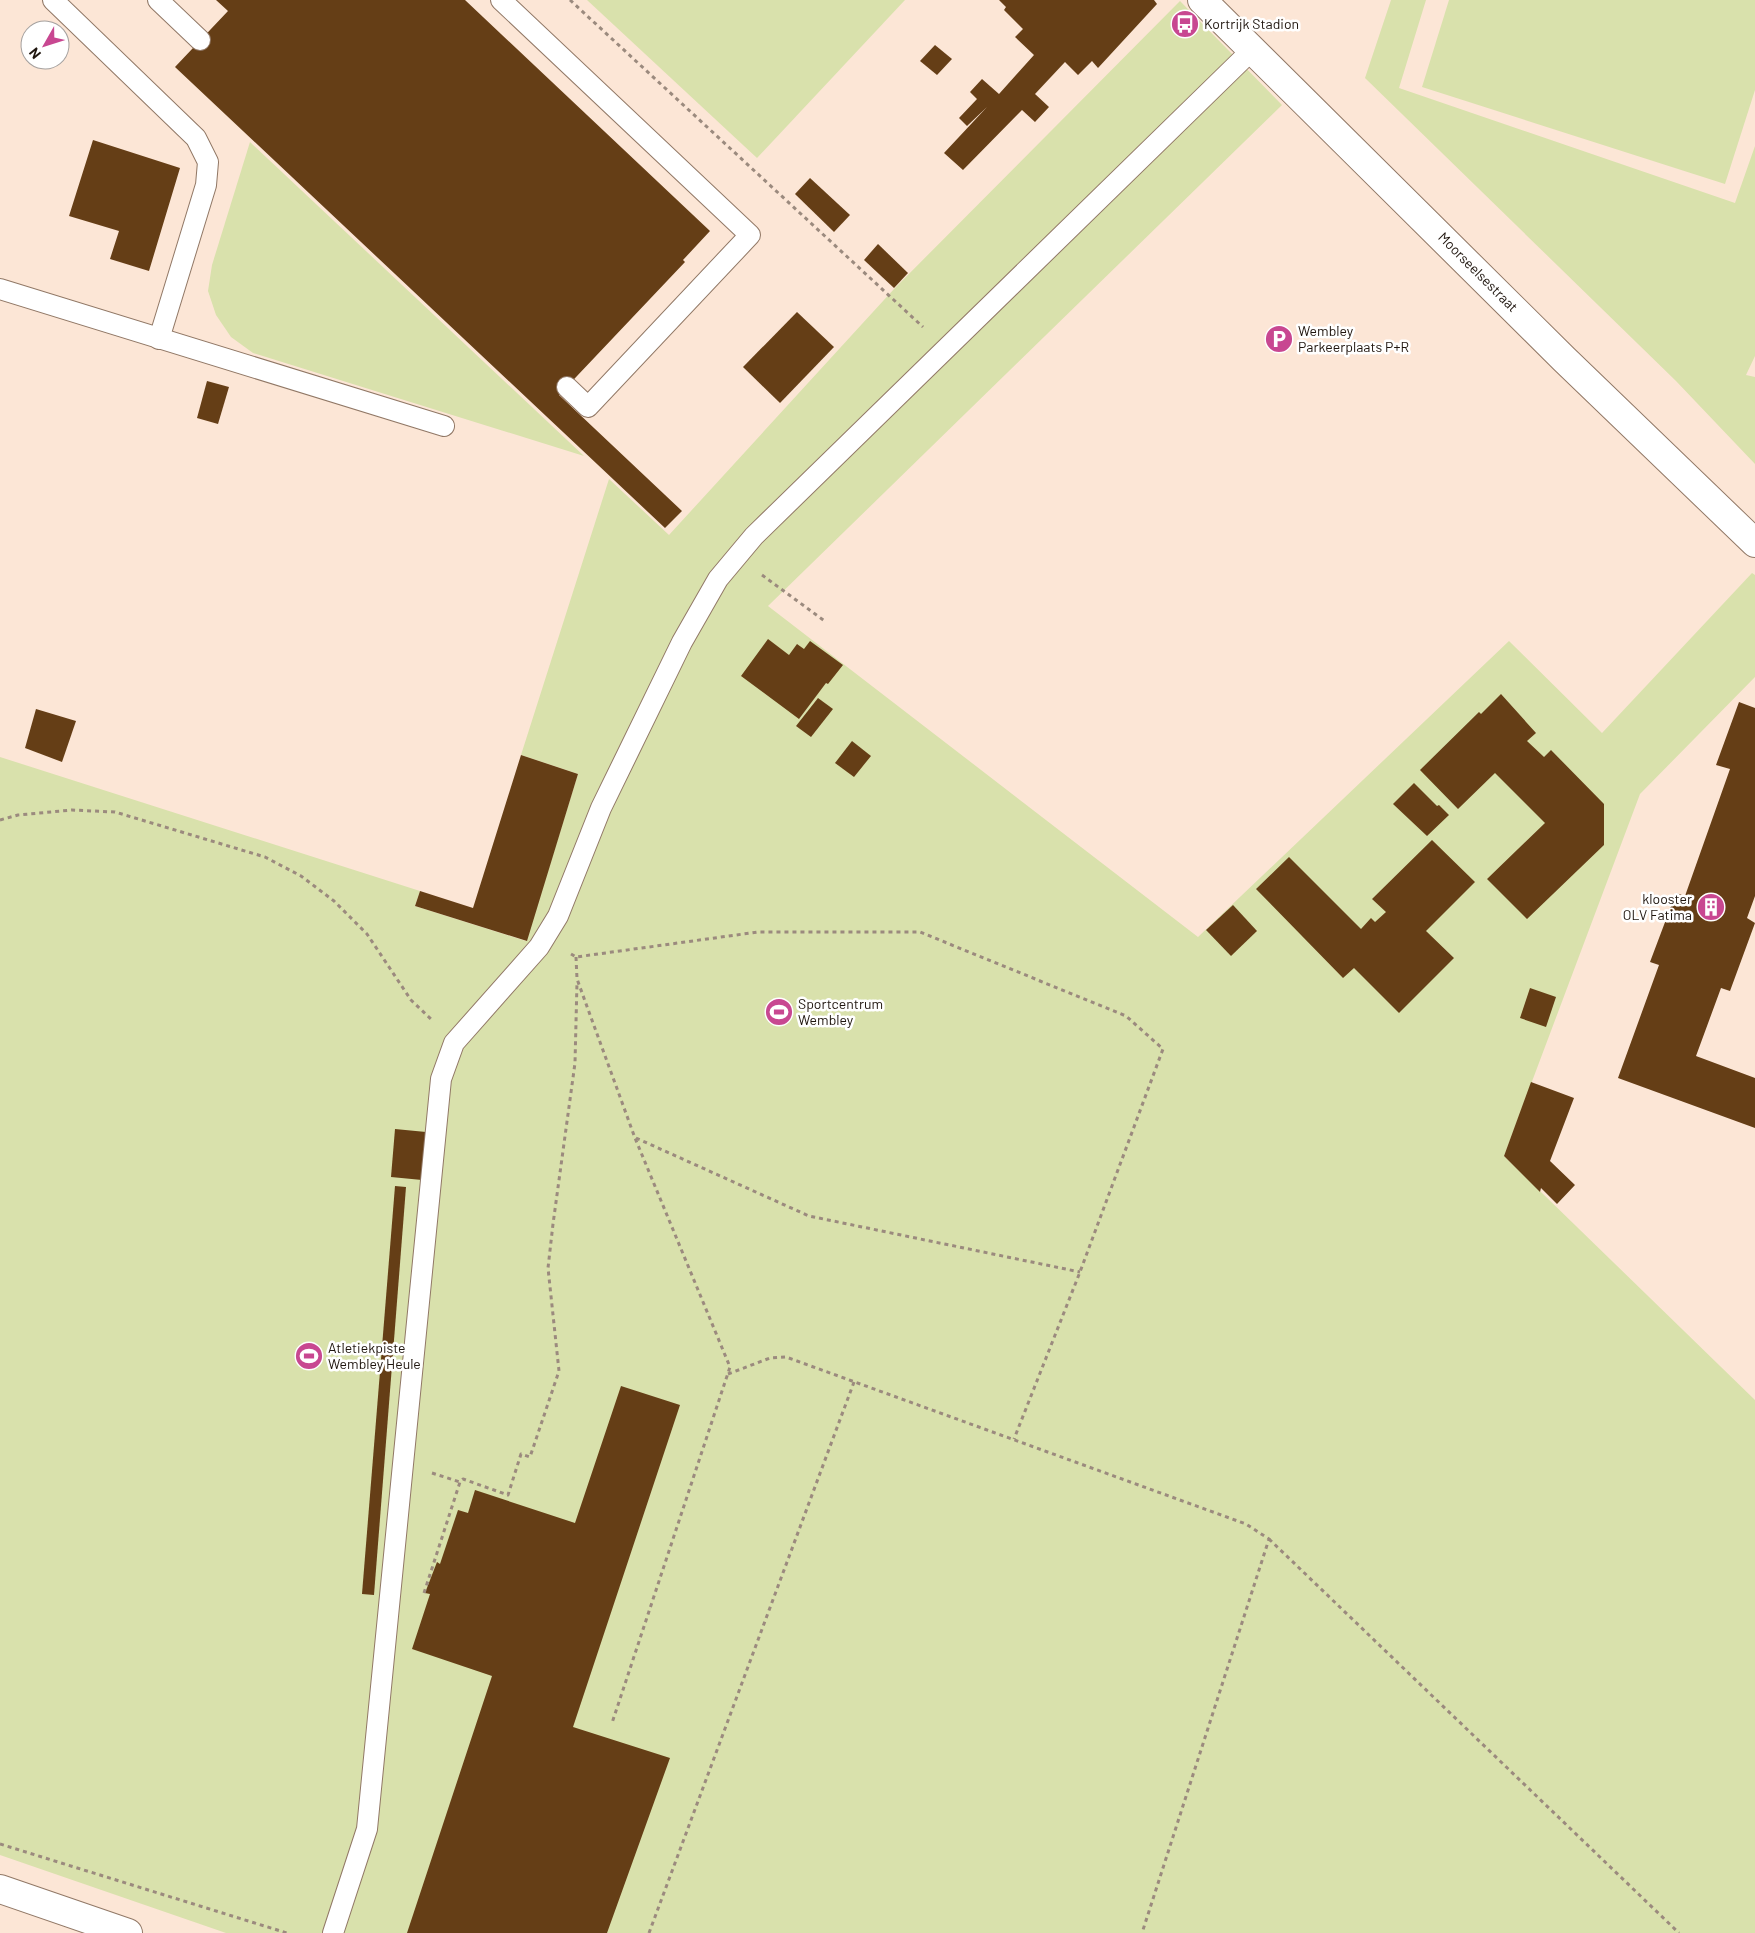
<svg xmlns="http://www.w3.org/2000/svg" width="1755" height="1933" viewBox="0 0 1755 1933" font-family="Barlow,sans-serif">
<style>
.green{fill:#d9e1ac}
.building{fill:#653e16}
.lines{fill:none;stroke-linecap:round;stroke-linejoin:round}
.lane-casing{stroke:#917866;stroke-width:22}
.street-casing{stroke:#917866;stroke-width:30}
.path{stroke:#9b8a7e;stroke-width:3;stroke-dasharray:4 4;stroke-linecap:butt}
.lane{stroke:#fff;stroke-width:20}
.street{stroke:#fff;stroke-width:28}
.labels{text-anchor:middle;stroke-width:5;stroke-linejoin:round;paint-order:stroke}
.poi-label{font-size:14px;fill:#1f150e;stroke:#fff;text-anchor:start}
.street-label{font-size:14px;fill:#1f150e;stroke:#fff}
</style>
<rect width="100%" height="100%" fill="#fce6d6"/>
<!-- green -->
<g class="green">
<path d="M587,0H905L757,158Z"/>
<path d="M1391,0H1426L1399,88L1735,203L1755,146V356L1746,375L1755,377V464L1676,381L1365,78Z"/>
<path d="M1449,0H1755V90L1725,184L1422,87Z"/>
<path d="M1180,1L1282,105L768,606L1198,937L1509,641L1602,733L1752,573L1755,575V677L1640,794L1504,1156L1755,1400V1933H226L0,1855V757L420,891L415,906L526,941L578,774L521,755L609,479L669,535L894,289Z"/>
<path d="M250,142L584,456L253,353L231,337L216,315L208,291L212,265Z"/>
</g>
<!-- building -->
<g class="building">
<path d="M216,0H465L710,231L683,260L685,262L559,395L682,511L665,528L175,67L228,11Z"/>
<path d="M999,0H1154L1157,4L1098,68L1092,61L1078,75L1065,62L1035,94L1049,107L1035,122L1022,110L963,170L944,153L987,107L967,126L959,118L977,99L970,92L982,79L999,94L1034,55L1015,37L1023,29L1004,10L1006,7Z"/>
<path d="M935,45L952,59L937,75L920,61Z"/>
<path d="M93,140L180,168L149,271L110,259L119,231L69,216Z"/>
<path d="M810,178L850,215L834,232L795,194Z"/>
<path d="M878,244L908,273L894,288L864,260Z"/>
<path d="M797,312L834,347L780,403L743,367Z"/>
<path d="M207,381L229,387L218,424L197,418Z"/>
<path d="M768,639L789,655L797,644L804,649L810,641L843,665L828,684L826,683L799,719L741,676Z"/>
<path d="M1501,694L1536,733L1527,741L1544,757L1551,750L1604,804V845L1527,919L1487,879L1545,823L1495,773L1458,809L1420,770L1479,712L1481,714Z"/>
<path d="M818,698L833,709L811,737L796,726Z"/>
<path d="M1739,702L1755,708V896L1747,918L1755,923L1730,991L1721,988L1696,1056L1755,1078V1128L1618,1078L1659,965L1650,962L1676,893L1685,896L1730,769L1716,765Z"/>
<path d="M36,709L76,721L62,762L25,748Z"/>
<path d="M852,741L871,756L854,777L835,763Z"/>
<path d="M521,755L578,774L527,941L415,906L420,891L473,908Z"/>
<path d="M1414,783L1437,806L1439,805L1449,815L1427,836L1393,804Z"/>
<path d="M1432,840L1475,882L1426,931L1454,958L1399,1013L1354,968L1343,978L1256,889L1289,857L1361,929L1371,918L1375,922L1386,912L1372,899Z"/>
<path d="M1233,905L1257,931L1231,956L1206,930Z"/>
<path d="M1530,988L1556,997L1546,1027L1520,1018Z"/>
<path d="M1531,1082L1574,1098L1550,1161L1575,1185L1557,1204L1541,1188L1540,1192L1504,1156Z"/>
<path d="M395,1129L426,1132L422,1180L391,1177Z"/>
<path d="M395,1186L406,1187L374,1595L362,1594Z"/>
<path d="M621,1386L680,1405L573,1727L670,1758L607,1933H407L492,1676L412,1649L430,1594L425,1593L437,1562L440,1564L458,1510L468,1513L475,1490L575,1523Z"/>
</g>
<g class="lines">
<defs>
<g id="lane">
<path d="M53,0L196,138L208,162L206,185L159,339"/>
<path d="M158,0L200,40"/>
<path d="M501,0L750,235L588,407L567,387"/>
<path d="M0,289L444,426"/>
<path d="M333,1933L367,1829L441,1079L454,1043L539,947L558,916L601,808L682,642L718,579L754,536L1253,49"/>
</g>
<g id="street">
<path d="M1202,0L1564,359L1755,543"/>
<path d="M0,1889L128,1933"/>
</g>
</defs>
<!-- lane casing -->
<use href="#lane" class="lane-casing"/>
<!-- street casing -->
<use href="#street" class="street-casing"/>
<!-- path -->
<g class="path">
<path d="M570,0L923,327"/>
<path d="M762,575L826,622"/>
<path d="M0,820L18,815L72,810L115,812L265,857L301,876L334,901L367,934L411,1000L433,1021"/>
<path d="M571,954L576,957L758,932H920L1126,1016L1163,1049L1080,1272L1014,1439"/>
<path d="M576,957L577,979L635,1138L730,1367L612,1723"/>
<path d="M636,1138L809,1216L1080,1272"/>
<path d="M728,1374L770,1358L786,1357L1246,1524L1269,1539L1142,1933"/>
<path d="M432,1473L460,1482"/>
<path d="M1269,1539L1679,1933"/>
<path d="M424,1593L460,1482L463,1479L508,1495L521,1454L530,1457L559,1371L548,1268L553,1224L575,1063L577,982"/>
<path d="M0,1844L287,1933"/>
<path d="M649,1933L854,1382"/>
</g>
<!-- lane -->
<use href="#lane" class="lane"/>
<!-- street -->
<use href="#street" class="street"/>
</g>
<!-- icons -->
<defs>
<symbol id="bus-disc" viewBox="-11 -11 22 22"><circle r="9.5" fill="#c84791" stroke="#fff"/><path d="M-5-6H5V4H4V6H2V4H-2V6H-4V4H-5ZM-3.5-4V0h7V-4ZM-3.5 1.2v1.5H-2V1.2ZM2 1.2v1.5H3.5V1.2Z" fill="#fff"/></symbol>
<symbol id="parking-disc" viewBox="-11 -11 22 22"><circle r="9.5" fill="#c84791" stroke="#fff"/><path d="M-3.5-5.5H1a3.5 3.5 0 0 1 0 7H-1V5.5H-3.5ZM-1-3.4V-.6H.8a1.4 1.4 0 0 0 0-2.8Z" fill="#fff"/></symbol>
<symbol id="building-disc" viewBox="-11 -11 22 22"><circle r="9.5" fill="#c84791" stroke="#fff"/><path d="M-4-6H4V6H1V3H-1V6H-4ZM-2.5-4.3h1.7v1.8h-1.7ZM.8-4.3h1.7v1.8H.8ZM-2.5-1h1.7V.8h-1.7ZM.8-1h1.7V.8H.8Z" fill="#fff"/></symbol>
<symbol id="stadium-disc" viewBox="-11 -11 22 22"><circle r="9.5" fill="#c84791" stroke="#fff"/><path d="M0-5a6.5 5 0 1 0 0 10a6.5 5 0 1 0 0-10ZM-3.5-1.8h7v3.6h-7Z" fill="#fff"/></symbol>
</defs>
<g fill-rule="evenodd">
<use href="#bus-disc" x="1169" y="8" width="32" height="32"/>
<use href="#parking-disc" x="1263" y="323" width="32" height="32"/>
<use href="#building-disc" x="1695" y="891" width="32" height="32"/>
<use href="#stadium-disc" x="763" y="996" width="32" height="32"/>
<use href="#stadium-disc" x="293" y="1340" width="32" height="32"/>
</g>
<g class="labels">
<!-- poi labels -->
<g class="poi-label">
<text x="1204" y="29">Kortrijk Stadion</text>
<text x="1298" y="336">Wembley<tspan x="1298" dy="16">Parkeerplaats P+R</tspan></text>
<text x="1692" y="904" text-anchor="end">klooster<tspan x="1692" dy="16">OLV Fatima</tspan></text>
<text x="798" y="1009">Sportcentrum<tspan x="798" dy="16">Wembley</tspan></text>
<text x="328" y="1353">Atletiekpiste<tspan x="328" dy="16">Wembley Heule</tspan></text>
</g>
<!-- street labels -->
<g class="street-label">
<text transform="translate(1478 272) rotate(45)" y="5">Moorseelsestraat</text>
</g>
</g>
<!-- north arrow -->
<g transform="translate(45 45) rotate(231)"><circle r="24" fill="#ffffff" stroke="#a5a19f"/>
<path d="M0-4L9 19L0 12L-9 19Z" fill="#c84791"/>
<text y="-8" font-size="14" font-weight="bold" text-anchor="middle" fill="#1f150e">N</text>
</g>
</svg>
